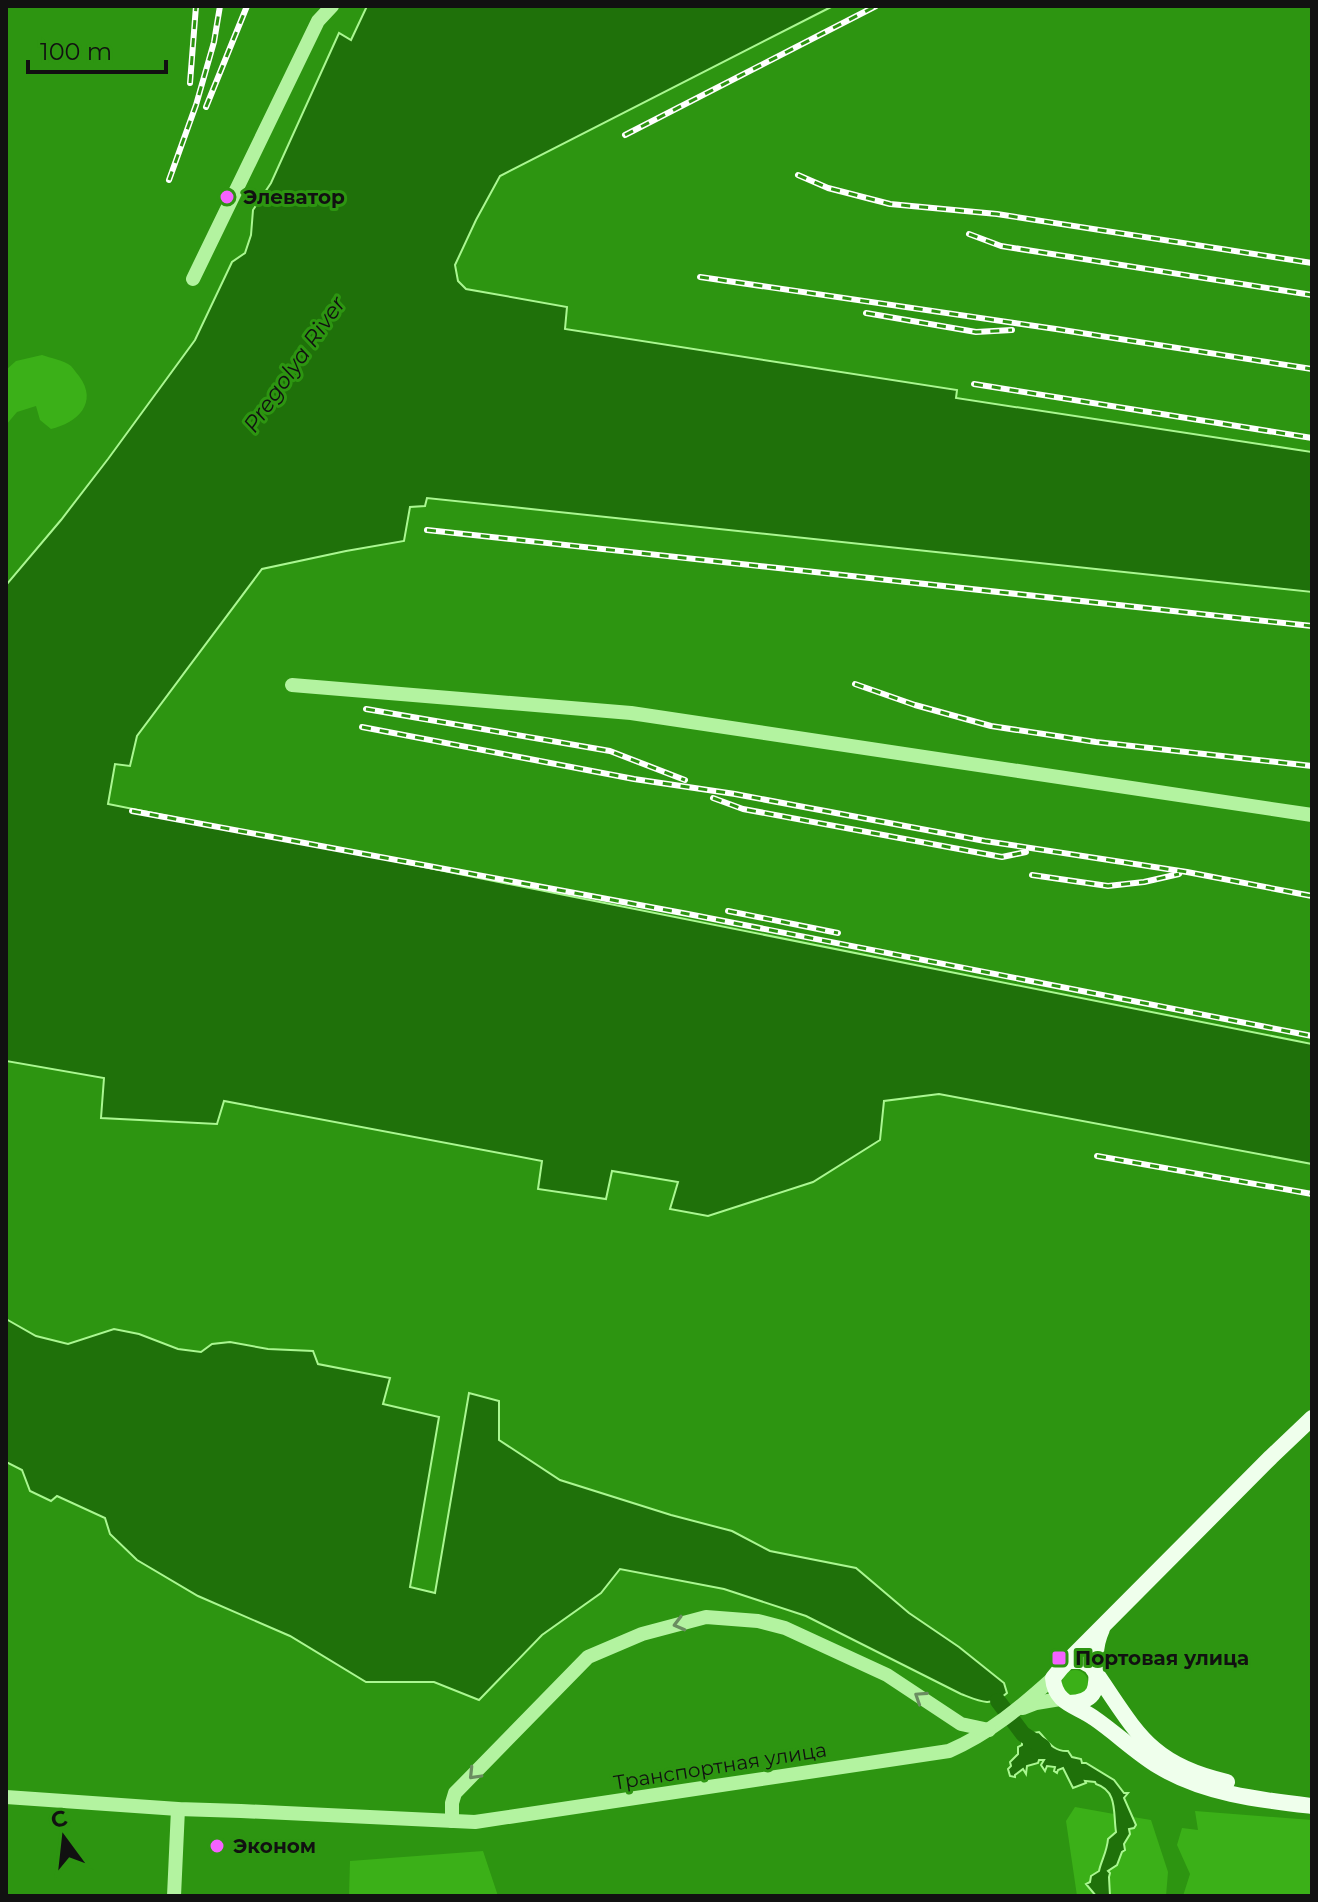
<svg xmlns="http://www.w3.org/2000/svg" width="1318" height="1902" viewBox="0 0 1318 1902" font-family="Montserrat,sans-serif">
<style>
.green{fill:#3bb018}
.water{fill:#1f710a;stroke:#aaf791;stroke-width:2}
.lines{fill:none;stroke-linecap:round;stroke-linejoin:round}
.river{stroke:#1f710a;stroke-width:16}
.minor{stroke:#b3f3a0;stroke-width:14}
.major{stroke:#efffec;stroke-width:16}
.rail-casing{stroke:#fff;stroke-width:6}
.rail{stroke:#2d9511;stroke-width:3;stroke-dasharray:9;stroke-linecap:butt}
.oneway{stroke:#6a8d60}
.poi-dot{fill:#f562ff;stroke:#2d9511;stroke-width:3}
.labels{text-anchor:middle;stroke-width:6;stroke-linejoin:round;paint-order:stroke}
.poi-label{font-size:20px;font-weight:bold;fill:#111;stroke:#2d9511;text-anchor:start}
.street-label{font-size:20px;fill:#111;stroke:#2d9511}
.water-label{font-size:22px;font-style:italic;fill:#111;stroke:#2d9511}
</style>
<rect width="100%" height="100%" fill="#2d9511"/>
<!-- green -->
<g class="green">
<path d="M42,355C50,358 64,360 71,366C74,369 76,373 79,376C99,403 77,423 51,429L40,420L36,406L17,412L6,425V370L16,361Z"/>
<circle cx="1075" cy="1683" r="13"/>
<path d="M1075,1807L1114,1814L1116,1832L1108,1839C1107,1853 1104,1869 1091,1876L1089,1889L1096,1896H1077L1066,1821Z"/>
<path d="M1195,1811L1312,1820V1896H1183L1190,1874L1177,1845L1182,1828L1198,1830Z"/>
<path d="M1133,1817L1151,1820L1168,1872L1166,1896H1108V1871C1120,1861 1126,1845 1129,1829L1136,1825Z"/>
<path d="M483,1851L498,1896H349L350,1861Z"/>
</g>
<!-- water -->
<g class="water">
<path d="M367,6H833L500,176L476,220L455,265L458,281L466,289L567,307L565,329L957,390L956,398L1312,452V592L427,498L425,506L410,507L404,541L346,551L262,569L137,736L130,766L115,764L108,804L1312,1044V1164L939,1094L884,1101L880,1140L813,1182L708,1216L670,1209L678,1182L612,1171L606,1199L538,1189L542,1161L224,1101L217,1124L101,1118L104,1078L6,1061V585L61,520L108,459L195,340L232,262L245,253L251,235L253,210L271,183L339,33L351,40Z"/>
<path d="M6,1319L36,1336L68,1344L114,1329L139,1334L178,1349L201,1352L212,1344L230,1342L268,1349L313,1351L318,1364L390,1378L383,1404L439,1417L410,1587L435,1593L469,1393L499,1401V1440L560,1480L671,1515L732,1531L770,1551L856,1568L909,1613L959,1647L1004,1683L1007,1693C991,1708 979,1701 961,1694L806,1616L724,1589L620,1569L601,1593L542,1635L479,1700L434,1682H366L290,1636L198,1596L137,1560L110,1534L105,1518L57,1496L51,1501L30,1491L22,1470L6,1462Z"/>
<path d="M1039,1732C1048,1741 1053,1752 1068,1751L1072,1757L1081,1759L1082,1763H1086L1114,1780L1124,1793H1128L1124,1798L1136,1825L1134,1828L1129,1829L1130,1834L1124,1844L1125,1850L1122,1852L1117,1865L1108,1871L1110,1873L1109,1877L1110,1896H1096L1086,1884L1090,1882L1091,1876L1099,1871C1101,1861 1107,1852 1108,1839L1116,1832C1113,1813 1118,1791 1096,1784L1095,1782L1085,1781L1086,1783L1073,1788L1063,1768L1058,1770L1057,1773L1054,1771L1055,1767L1047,1766L1045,1771L1041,1765L1044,1760H1039L1038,1763L1027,1766L1026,1774L1023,1769L1015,1775V1777L1010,1776L1008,1769L1011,1766L1010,1762L1018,1754V1747L1022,1745V1739L1027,1734Z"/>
</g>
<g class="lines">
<!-- river -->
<g class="river">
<path d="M998,1701L1004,1709"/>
<path d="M1014,1722L1023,1734L1043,1747"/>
</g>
<!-- minor -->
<g class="minor">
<path d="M193,279L318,21L332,6"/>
<path d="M292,685L631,713L1312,815"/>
<path d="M1023,1708L1036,1703L1060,1699"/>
<path d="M6,1797L178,1809L241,1811L475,1822L949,1751C990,1733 1021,1707 1053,1678"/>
<path d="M452,1821V1803L455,1793L588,1657L642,1634L706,1617L758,1621L785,1628L887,1675L961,1724L989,1730"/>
<path d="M174,1896L178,1809"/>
</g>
<!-- major -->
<g class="major">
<path d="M1312,1418L1271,1457L1062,1667L1053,1678C1055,1704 1076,1705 1094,1718C1116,1733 1135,1752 1158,1766C1204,1794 1260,1800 1312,1806"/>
<path d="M1068,1661H1082L1091,1666C1135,1728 1146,1764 1227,1782"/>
<path d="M1069,1703C1103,1702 1096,1680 1096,1655C1096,1646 1098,1638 1102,1629"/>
</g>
<defs>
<g id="rail">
<path d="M190,83L196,6"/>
<path d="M206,107L247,6"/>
<path d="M625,135L876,6"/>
<path d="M798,175L828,188L890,204L997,214L1312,263"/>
<path d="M169,180L196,105L214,42L220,6"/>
<path d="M969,234L1001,246L1312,295"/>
<path d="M700,277L1056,329L1312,369"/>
<path d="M866,313L976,332L1012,330"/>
<path d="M974,384L1312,438"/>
<path d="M427,530L1312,626"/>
<path d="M855,684L915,705L991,726L1096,742L1312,766"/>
<path d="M366,709L610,751L685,780"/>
<path d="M362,727L634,779L735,794L985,841L1187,872L1312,896"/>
<path d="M713,798L743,809L1002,857L1026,852"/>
<path d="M132,811L688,914L1312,1036"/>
<path d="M1032,875L1108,886L1144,882L1179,874"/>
<path d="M728,911L838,933"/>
<path d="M1097,1156L1312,1194"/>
</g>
</defs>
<!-- rail casing -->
<use href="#rail" class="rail-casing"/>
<!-- rail -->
<use href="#rail" class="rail"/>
</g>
<!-- one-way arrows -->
<defs><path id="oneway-chevron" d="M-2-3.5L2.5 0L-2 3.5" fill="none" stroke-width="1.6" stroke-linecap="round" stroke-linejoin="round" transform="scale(2)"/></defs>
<g class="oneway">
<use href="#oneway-chevron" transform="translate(679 1624) rotate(165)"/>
<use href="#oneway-chevron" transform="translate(920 1697) rotate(-147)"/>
<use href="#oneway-chevron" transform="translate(474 1774) rotate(134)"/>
</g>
<!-- markers -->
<g class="poi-dot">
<circle cx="227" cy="197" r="8"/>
<rect x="1051" y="1650" width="16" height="16" rx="4"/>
<circle cx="217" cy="1846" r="8"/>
</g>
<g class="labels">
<!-- poi labels -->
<g class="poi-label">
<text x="243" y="204">Элеватор</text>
<text x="1075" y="1665">Портовая улица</text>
<text x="233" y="1853">Эконом</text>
</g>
<!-- street labels -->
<g class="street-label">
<text transform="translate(720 1766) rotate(-9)" y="7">Транспортная улица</text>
</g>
<!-- water labels -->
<g class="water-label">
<text transform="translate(294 364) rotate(-55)" y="8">Pregolya River</text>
</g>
</g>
<!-- border -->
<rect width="1318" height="1902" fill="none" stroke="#111111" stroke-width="16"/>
<!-- north arrow -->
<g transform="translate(64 1838) rotate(345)" stroke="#2d9511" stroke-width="6" paint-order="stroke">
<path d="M0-6L14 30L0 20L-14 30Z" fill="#111111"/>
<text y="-12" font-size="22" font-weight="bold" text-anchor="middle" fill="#111111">С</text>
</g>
<!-- scale -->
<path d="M28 60v12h138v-12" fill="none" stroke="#111111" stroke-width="4"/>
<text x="40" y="60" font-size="24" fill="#111111" stroke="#2d9511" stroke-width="6" paint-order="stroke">100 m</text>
</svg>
